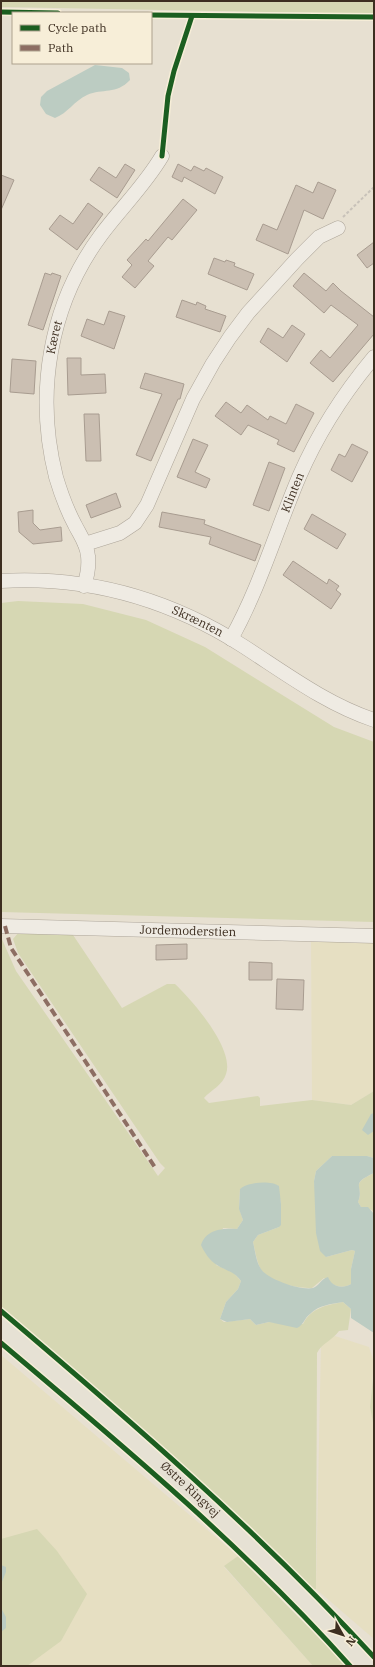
<svg xmlns="http://www.w3.org/2000/svg" width="375" height="1667" viewBox="0 0 375 1667" font-family="'IBM Plex Serif',serif">
<style>
.farmland{fill:#e6dfc2}
.green{fill:#d6d7b3}
.water{fill:#bcccc2}
.building{fill:#cbbfb2;stroke:#a89c90}
.lines{fill:none;stroke-linecap:round;stroke-linejoin:round}
.street-casing{stroke:#ada599;stroke-width:15}
.primary-casing{stroke:#928b80;stroke-width:23}
.path{stroke:#c8c2b9;stroke-width:2;stroke-dasharray:3 2;stroke-linecap:butt}
.street{stroke:#efebe3;stroke-width:14}
.primary{stroke:#e6e1d4;stroke-width:22}
.quiet{stroke:#8d6e63;stroke-width:4;stroke-dasharray:8 4;stroke-linecap:butt}
.cycleway-casing{stroke:#f7eed8;stroke-width:8}
.cycleway{stroke:#1b5e20;stroke-width:5}
.labels{text-anchor:middle;stroke-width:4;stroke-linejoin:round;paint-order:stroke}
.street-label{font-size:12px;fill:#3d2e20;stroke:#f7eed8}
</style>
<rect width="100%" height="100%" fill="#e7e0d1"/>
<!-- farmland -->
<g class="farmland">
<path d="M311,941L374,943V1091L351,1105L312,1100Z"/>
<path d="M335,1336L369,1347L374,1362L370,1407L374,1428V1639L316,1589L321,1345Z"/>
<path d="M1,1355L238,1556L224,1567L313,1666H1Z"/>
</g>
<!-- green -->
<g class="green">
<path d="M1,1H374V14L1,7Z"/>
<path d="M18,601L83,604L146,620L205,647L334,727L374,742V922L1,912V603Z"/>
<path d="M19,932H71L122,1008L167,984H175C192,1000 235,1049 226,1074C223,1085 211,1090 204,1098L209,1103L258,1096L260,1098V1106L312,1100L351,1105L374,1091V1158L367,1156H332L316,1171L314,1181L326,1257L352,1250L355,1251L351,1269V1284C341,1290 332,1285 324,1278L312,1288C296,1288 271,1283 261,1270C257,1263 255,1250 253,1242L258,1235L279,1227L281,1204L277,1185L240,1189L239,1208L243,1220L237,1229L223,1228L216,1265L233,1272L241,1281L238,1289L226,1302L220,1319L224,1322L250,1319L256,1325L269,1322L303,1324C311,1308 326,1305 343,1302L351,1309L348,1330L339,1331C333,1340 322,1343 317,1353L316,1589L314,1590L255,1532L160,1444L1,1309V937L16,971L158,1176L165,1168L160,1163L18,953L13,939Z"/>
<path d="M374,1173V1214L372,1210L361,1207L358,1202C365,1186 348,1185 374,1173Z"/>
<path d="M374,1368V1428L370,1407Z"/>
<path d="M37,1529L57,1551L87,1594L61,1641L27,1666H1V1539Z"/>
<path d="M238,1556L347,1666H313L224,1566Z"/>
</g>
<!-- water -->
<g class="water">
<path d="M95,65L122,68L129,73L130,80C116,95 103,88 87,95C74,101 68,113 55,118L46,114L40,105L41,97L47,91Z"/>
<path d="M374,1113V1131L368,1135L362,1130L371,1114Z"/>
<path d="M332,1156H367L374,1158V1173C348,1185 365,1185 358,1202L361,1207H368L374,1214V1333L351,1318V1309L343,1302C331,1304 319,1305 310,1314C304,1318 304,1325 297,1328L269,1322L256,1325L250,1319L227,1322L220,1319L226,1302L238,1289L241,1281C234,1271 226,1271 217,1265C210,1261 204,1252 201,1245C206,1229 224,1228 237,1229L243,1220L239,1209L240,1189C247,1182 271,1180 279,1186L281,1204V1225L279,1227L258,1235L253,1242C255,1250 256,1262 261,1269C267,1279 301,1291 313,1288C319,1286 321,1279 328,1277C332,1287 342,1289 351,1284V1269L355,1251L352,1250L326,1257L320,1251L316,1233L314,1181L316,1171Z"/>
<path d="M1,1565L6,1567V1572L1,1584Z"/>
<path d="M1,1608L6,1617V1628L1,1632Z"/>
</g>
<!-- building -->
<g class="building">
<path d="M125,164L135,170L117,198L90,180L99,167L116,178Z"/>
<path d="M178,164L191,171L194,166L204,171L206,168L223,177L215,194L184,177L182,182L172,177Z"/>
<path d="M1,175L14,180L1,210Z"/>
<path d="M318,182L336,190L323,219L304,210L288,254L256,240L263,224L277,230L296,185L313,193Z"/>
<path d="M183,199L197,210L172,240L168,237L148,261L154,266L135,288L122,277L132,265L127,260L146,239L148,241Z"/>
<path d="M88,203L103,214L77,250L49,229L60,215L73,224Z"/>
<path d="M374,242V263L367,268L357,255Z"/>
<path d="M214,258L225,262L226,260L235,263L234,266L254,274L247,290L208,274Z"/>
<path d="M45,273L51,275L52,273L61,276L43,330L28,325Z"/>
<path d="M304,273L326,291L333,283L341,291L374,317V334L333,382L310,363L321,350L330,358L358,325L331,305L324,313L293,286Z"/>
<path d="M182,300L196,305L197,302L206,306L205,309L226,316L220,332L176,317Z"/>
<path d="M109,311L125,316L114,349L81,336L87,319L104,325Z"/>
<path d="M292,325L305,334L287,362L260,342L268,328L283,338Z"/>
<path d="M67,358H81V375L105,374L106,393L68,395Z"/>
<path d="M12,359L36,361L34,394L10,392Z"/>
<path d="M145,373L184,384L180,399H178L151,461L136,455L162,394L140,388Z"/>
<path d="M226,402L241,413L247,405L268,420L270,416L286,424L296,404L314,413L294,452L277,444L279,440L248,425L241,435L215,416Z"/>
<path d="M84,414H99L101,461H86Z"/>
<path d="M193,439L208,445L195,472L210,479L206,488L177,477Z"/>
<path d="M352,444L368,452L352,482L331,470L339,454L345,457Z"/>
<path d="M269,462L285,468L269,511L253,505Z"/>
<path d="M116,493L121,507L91,518L86,505Z"/>
<path d="M33,510V523L40,530L61,527L62,541L33,544L19,532L18,512Z"/>
<path d="M162,512L205,520L204,524L261,545L255,561L209,544L211,537L159,527Z"/>
<path d="M312,514L346,534L337,549L304,529Z"/>
<path d="M293,561L327,584L329,579L339,586L336,590L341,594L331,609L283,575Z"/>
<path d="M187,944V959L156,960V945Z"/>
<path d="M249,962L272,963V980H249Z"/>
<path d="M277,979L304,980L303,1010L276,1009Z"/>
</g>
<g class="lines">
<defs>
<g id="street">
<path d="M85,544L120,533L135,523L147,505L193,399L213,363L230,337L248,313L297,259L319,237L338,228"/>
<path id="s1" d="M1,581C89,576 169,599 243,646C285,673 326,704 374,720"/>
<path id="s2" d="M84,586C87,577 89,565 88,556C87,544 80,535 75,525C67,510 61,494 56,477C35,394 49,305 101,235C121,208 145,185 162,156"/>
<path id="s3" d="M231,639C260,587 276,531 299,477C318,433 343,394 374,357"/>
<path id="s4" d="M1,926L374,936"/>
</g>
<g id="primary">
<path id="s5" d="M1,1326C47,1365 94,1404 139,1443C219,1513 294,1589 366,1666"/>
</g>
</defs>
<!-- street casing -->
<use href="#street" class="street-casing"/>
<!-- primary casing -->
<use href="#primary" class="primary-casing"/>
<!-- path -->
<path class="path" d="M343,217L374,187"/>
<!-- street -->
<use href="#street" class="street"/>
<!-- primary -->
<use href="#primary" class="primary"/>
<!-- quiet -->
<path class="quiet" d="M5,926L11,948L156,1169"/>
<defs>
<g id="cycleway">
<path d="M1,12L58,13"/>
<path d="M151,15L374,17"/>
<path d="M162,156L168,96L174,71L192,16"/>
<path d="M1,1311C131,1421 259,1532 374,1657"/>
<path d="M1,1343C122,1445 244,1547 350,1666"/>
</g>
</defs>
<!-- cycleway casing -->
<use href="#cycleway" class="cycleway-casing"/>
<!-- cycleway -->
<use href="#cycleway" class="cycleway"/>
</g>
<g class="labels">
<!-- street labels -->
<g class="street-label">
<text dy="4" stroke="none"><textPath href="#s2" startOffset="257">Kæret</textPath></text>
<text dy="4" stroke="none"><textPath href="#s3" startOffset="159">Klinten</textPath></text>
<text dy="4" stroke="none"><textPath href="#s1" startOffset="203">Skrænten</textPath></text>
<text dy="4" stroke="none"><textPath href="#s4" startOffset="187">Jordemoderstien</textPath></text>
<text dy="4" stroke="none"><textPath href="#s5" startOffset="250">Østre Ringvej</textPath></text>
</g>
</g>
<!-- border -->
<rect width="375" height="1667" fill="none" stroke="#3d2e20" stroke-width="4"/>
<!-- legend -->
<rect x="12" y="12" width="140" height="52" fill="#f7eed8" stroke="#ada18e"/>
<rect x="20" y="25" width="20" height="6" fill="#1b5e20" stroke="#ada18e"/>
<text x="48" y="32" font-size="12" fill="#3d2e20">Cycle path</text>
<rect x="20" y="45" width="20" height="6" fill="#8d6e63" stroke="#ada18e"/>
<text x="48" y="52" font-size="12" fill="#3d2e20">Path</text>
<!-- north arrow -->
<g transform="translate(343 1635) rotate(129)" stroke="#f7eed8" stroke-width="3" paint-order="stroke">
<path d="M0-3L7 15L0 10L-7 15Z" fill="#3d2e20"/>
<text y="-6" font-size="11" font-weight="bold" text-anchor="middle" fill="#3d2e20">N</text>
</g>
</svg>
